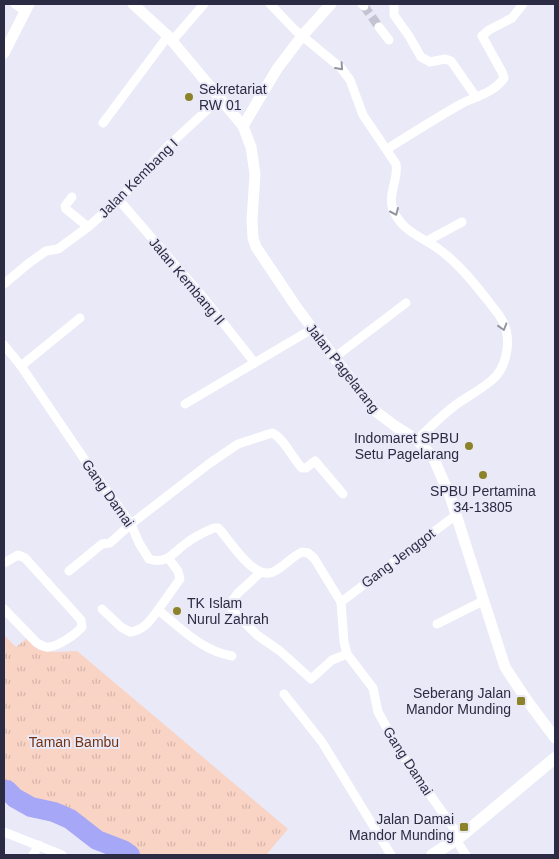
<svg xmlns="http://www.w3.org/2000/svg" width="559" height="859" viewBox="0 0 559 859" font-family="Arial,sans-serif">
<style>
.grass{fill:url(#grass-tufts)}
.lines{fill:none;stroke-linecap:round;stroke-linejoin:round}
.river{stroke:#a6a7f6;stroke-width:20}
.minor-tunnel{stroke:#c3c3d3;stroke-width:9;stroke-dasharray:9 4.5;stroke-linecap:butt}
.minor{stroke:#fff;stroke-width:9}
.tertiary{stroke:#fff;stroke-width:11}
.secondary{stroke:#fff;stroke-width:12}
.oneway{stroke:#9595a2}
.poi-dot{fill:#8c822a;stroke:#e9e9f7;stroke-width:2}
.labels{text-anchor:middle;stroke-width:4;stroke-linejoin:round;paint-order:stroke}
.poi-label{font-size:14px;fill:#2b2b44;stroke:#e9e9f7;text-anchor:end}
.street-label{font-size:14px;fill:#2b2b44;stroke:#e9e9f7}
.park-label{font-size:14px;fill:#743213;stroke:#e9e9f7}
</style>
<defs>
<pattern id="grass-tufts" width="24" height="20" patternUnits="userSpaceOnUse" patternTransform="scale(1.25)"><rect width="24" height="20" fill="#f9d3c4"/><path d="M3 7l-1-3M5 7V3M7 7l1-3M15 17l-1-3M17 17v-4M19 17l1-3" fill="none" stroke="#d6b5aa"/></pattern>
</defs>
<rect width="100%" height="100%" fill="#e9e9f7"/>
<!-- grass -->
<path class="grass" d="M4,635L16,647L26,639L39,650L55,652L77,651L288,829L266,855H126L4,781Z"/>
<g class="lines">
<!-- river -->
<path class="river" d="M4,790H7L15,798L31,807L54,812L70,819L97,840L123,850L130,855"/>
<!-- minor-tunnel -->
<path class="minor-tunnel" d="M364,6L379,27"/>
<!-- minor -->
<g class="minor">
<path d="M15,4L25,11"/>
<path d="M270,4L295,30L341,68L350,80L363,115L396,164C399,180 386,196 394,212C404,233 423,237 440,250C459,264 474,283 489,302C494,309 501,316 504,324C511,340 507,362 497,375C488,386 468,396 457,404C442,415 430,427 417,440"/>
<path d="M362,4L364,6"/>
<path d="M394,4V15L409,36L421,57L430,62L445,59L451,61L476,97"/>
<path d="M379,27L389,40"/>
<path d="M172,41L204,4"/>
<path d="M103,123L168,36"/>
<path d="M387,149C411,134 436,118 461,104C475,97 495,92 504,78L502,72L482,36L489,30L512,18L523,4"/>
<path d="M72,197L65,206L66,209L88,227"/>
<path d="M119,200L202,296L254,362"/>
<path d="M427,241L462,222"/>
<path d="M4,284L29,263L46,251L58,249L88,227L119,200L169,145L219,99"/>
<path d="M4,345L21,366L91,469L131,524L139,543L149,559C168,565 174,551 188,542C195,536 205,532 214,528H218L221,531C231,543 254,580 273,572C284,567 291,557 302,552L308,553L314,558L341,602L344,642L347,654L373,688L378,712L402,755L460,837"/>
<path d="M335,357L406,303"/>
<path d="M21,366L80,318"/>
<path d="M185,404L312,329"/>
<path d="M69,571L102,544L110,543L131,524L210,463L238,444L272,433C283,437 293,459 302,468H306L315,461L343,494"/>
<path d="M261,572L238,593L230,604L233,611L257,635L280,651L311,679L332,660L347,654"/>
<path d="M341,602L456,515"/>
<path d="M4,609L37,643C41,645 45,648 49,647C59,646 76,634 82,627L81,620L25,558L18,555L6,562"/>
<path d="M102,609L121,627L130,632C144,630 150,621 158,610C181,628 202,651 232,656"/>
<path d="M158,610L180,579L178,571L169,559"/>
<path d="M437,624L483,601"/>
<path d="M284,694L322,742L391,855"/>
<path d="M4,832L62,855"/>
<path d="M456,840L466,855"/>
<path d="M33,855L39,845"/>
</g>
<!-- tertiary -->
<g class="tertiary">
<path d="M133,4L168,36L243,126L251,147L255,174L252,220L253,238L256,247L297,308L374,410L395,426L417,440L433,457L450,496L505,667L526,699L555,738"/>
<path d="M4,53L29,4"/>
<path d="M243,126L277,69L302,36L331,4"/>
</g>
<!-- secondary -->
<path class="secondary" d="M432,855L460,837L555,758"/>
</g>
<!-- one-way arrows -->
<defs><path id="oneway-chevron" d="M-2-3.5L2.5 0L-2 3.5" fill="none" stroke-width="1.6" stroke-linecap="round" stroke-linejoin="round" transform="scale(1.25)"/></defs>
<g class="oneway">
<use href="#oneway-chevron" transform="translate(340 67) rotate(48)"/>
<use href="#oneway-chevron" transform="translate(395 212) rotate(66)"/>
<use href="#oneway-chevron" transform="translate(503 327) rotate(73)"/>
</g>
<!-- markers -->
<g class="poi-dot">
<circle cx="189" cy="97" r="5"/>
<circle cx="469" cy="446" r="5"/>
<circle cx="483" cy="475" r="5"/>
<circle cx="177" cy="611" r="5"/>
<rect x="516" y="696" width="10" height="10" rx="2.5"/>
<rect x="459" y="822" width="10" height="10" rx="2.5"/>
</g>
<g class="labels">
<!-- poi labels -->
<g class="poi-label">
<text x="199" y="94" text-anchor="start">Sekretariat<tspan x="199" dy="16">RW 01</tspan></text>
<text x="459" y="443">Indomaret SPBU<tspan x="459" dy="16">Setu Pagelarang</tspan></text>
<text x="483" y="496" text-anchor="middle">SPBU Pertamina<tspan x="483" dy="16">34-13805</tspan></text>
<text x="187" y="608" text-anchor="start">TK Islam<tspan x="187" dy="16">Nurul Zahrah</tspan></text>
<text x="511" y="698">Seberang Jalan<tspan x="511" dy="16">Mandor Munding</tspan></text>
<text x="454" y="824">Jalan Damai<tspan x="454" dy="16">Mandor Munding</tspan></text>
</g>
<!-- street labels -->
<g class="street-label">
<text transform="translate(138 178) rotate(-45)" y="5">Jalan Kembang I</text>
<text transform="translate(187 281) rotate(50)" y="5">Jalan Kembang II</text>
<text transform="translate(343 368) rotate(52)" y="5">Jalan Pagelarang</text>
<text transform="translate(108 493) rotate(55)" y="5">Gang Damai</text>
<text transform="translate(398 558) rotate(-37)" y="5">Gang Jenggot</text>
<text transform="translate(408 761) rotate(57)" y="5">Gang Damai</text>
</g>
<!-- park labels -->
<g class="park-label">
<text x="74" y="747">Taman Bambu</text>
</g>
</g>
<!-- border -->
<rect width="559" height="859" fill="none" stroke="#2b2b44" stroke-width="10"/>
</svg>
